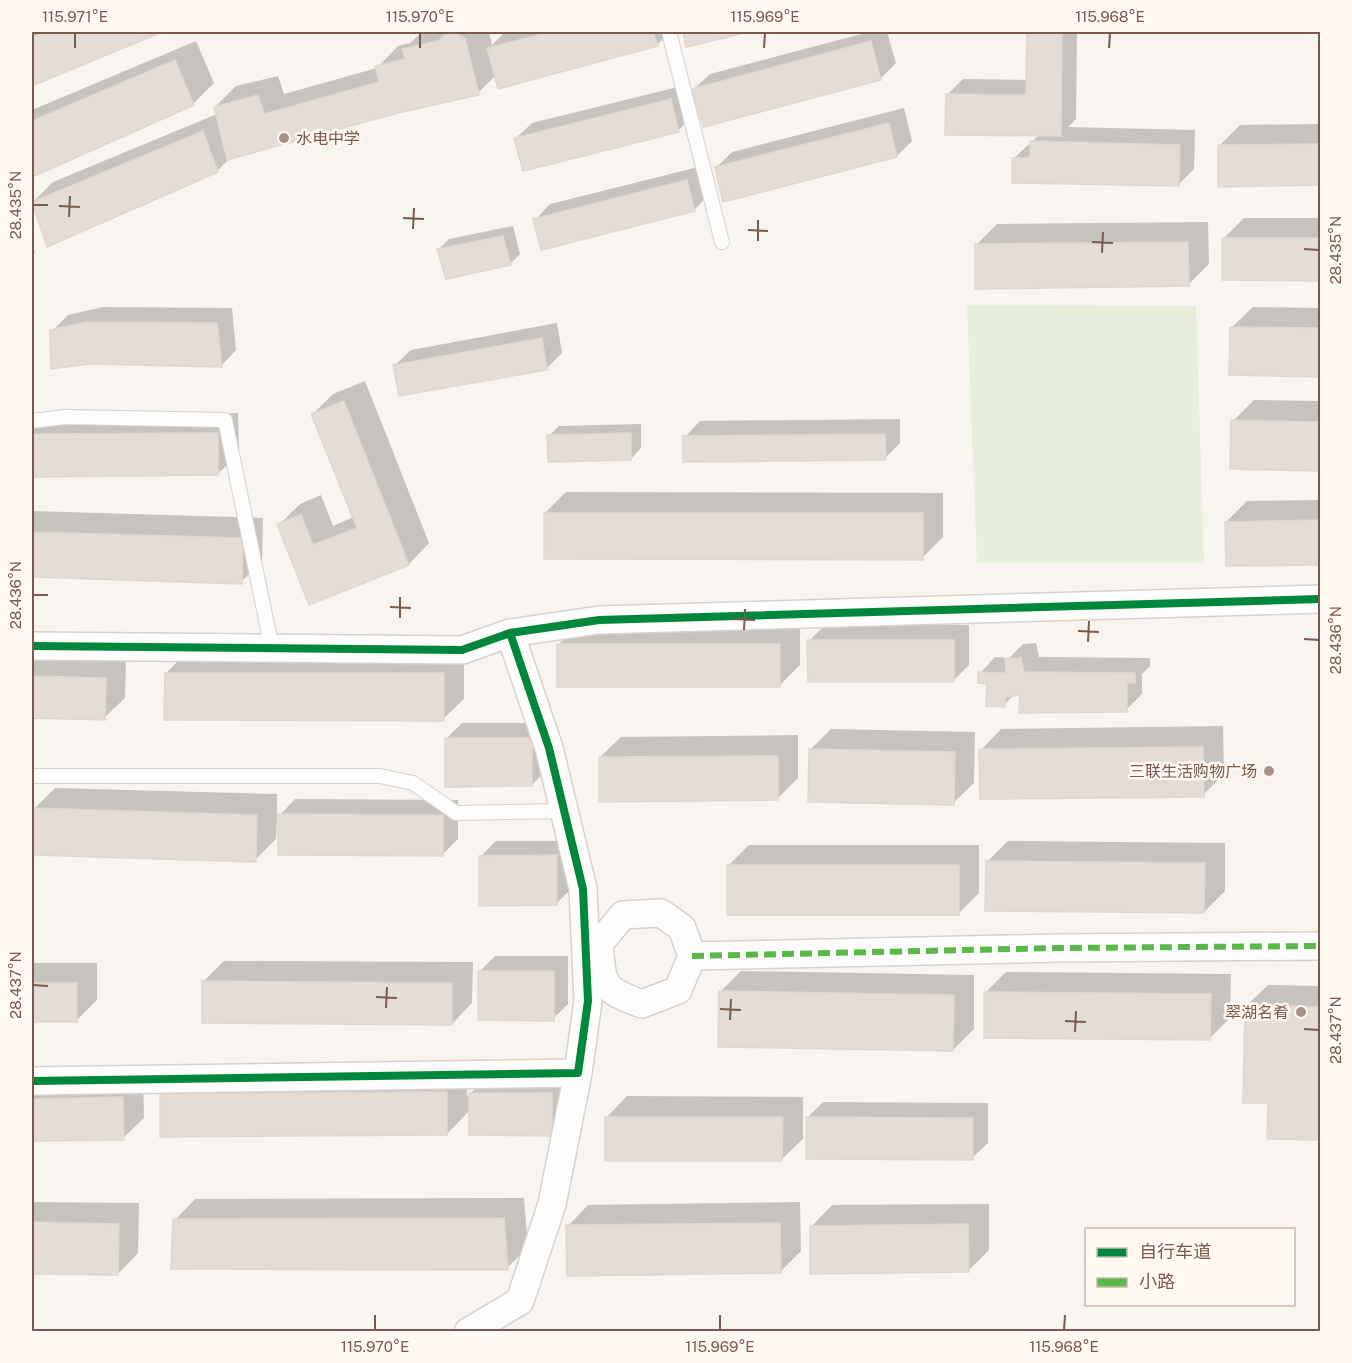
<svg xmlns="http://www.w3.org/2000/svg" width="1352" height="1363" viewBox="0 0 1352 1363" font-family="'Public Sans','Noto Sans SC',sans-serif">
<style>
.green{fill:#e7efda}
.shadow{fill:#0003}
.building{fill:#e5dcd6;stroke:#e1d7d1;stroke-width:1.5}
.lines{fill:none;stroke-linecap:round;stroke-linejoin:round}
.lane-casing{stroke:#d8d1cd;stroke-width:16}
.street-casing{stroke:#d8d1cd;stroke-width:30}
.lane{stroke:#fefdfd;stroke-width:14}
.street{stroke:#fefdfd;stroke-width:27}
.quiet{stroke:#58b947;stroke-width:6;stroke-dasharray:12 6;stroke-linecap:butt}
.cycleway-casing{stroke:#fff9f2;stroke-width:11}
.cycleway{stroke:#00873e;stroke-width:8}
.ticks{fill:none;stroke:#785a4e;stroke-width:2}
.poi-dot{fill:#a59086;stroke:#fff9f2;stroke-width:2}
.labels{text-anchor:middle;stroke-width:5;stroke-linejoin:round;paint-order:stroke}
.poi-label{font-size:16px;fill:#785a4e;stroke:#fff9f2;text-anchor:end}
.neatline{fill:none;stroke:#785a4e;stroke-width:2}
.ticks-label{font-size:15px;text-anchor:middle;fill:#785a4e}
</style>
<rect width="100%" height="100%" fill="#f8f4ef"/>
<!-- green -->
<path class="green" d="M967,305L1196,306L1204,563H977Z"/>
<!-- shadow -->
<g class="shadow">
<path d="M32,32H158L32,84Z"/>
<path d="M422,32H489L492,45L504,33L509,32H670L657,45L496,75L478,93L398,112L231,157L217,171L48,245L32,203L53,182L217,114L215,107L236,86L278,76L284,94L377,68L398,46L410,43Z"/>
<path d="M684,32H742L688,45Z"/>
<path d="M869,32H887L896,63L880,79L694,89L710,74Z"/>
<path d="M1028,32H1077L1076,119L1068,127L1195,130L1194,169L1179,184L1014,158L1040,134L947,95L963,79L1028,80Z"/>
<path d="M196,41L214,83L193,104L32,176V110Z"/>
<path d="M686,85L693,115L678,131L516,138L532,123Z"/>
<path d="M904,108L912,141L897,156L716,168L732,152Z"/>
<path d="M1320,124V184L1220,185L1219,146L1240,125Z"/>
<path d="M702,166L710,194L694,210L535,220L550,204Z"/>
<path d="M1244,218H1320V279H1224V238Z"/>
<path d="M1208,222L1209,264L1188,285L976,245L997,224Z"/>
<path d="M513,226L520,254L510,264L439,249L449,239Z"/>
<path d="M32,244L35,252L32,255Z"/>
<path d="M103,307L232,308L236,350L221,366L52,331L68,315Z"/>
<path d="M1253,307L1320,308V375L1231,374L1232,327Z"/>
<path d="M557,323L562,353L547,368L395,365L411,350Z"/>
<path d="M365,381L429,543L409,564L310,603L279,525L300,504L321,495L333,526L354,517L313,414L333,394Z"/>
<path d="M1254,400L1320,401V469L1232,467L1233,421Z"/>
<path d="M238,413L239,453L218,474L32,475V414Z"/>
<path d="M900,419V443L885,458L685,437L700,421Z"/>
<path d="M641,424V448L631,459L549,436L559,426Z"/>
<path d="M566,492L943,493V537L922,558L545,513Z"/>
<path d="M1320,500V563L1227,564L1226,522L1247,501Z"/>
<path d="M33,511L263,518L262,561L241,582L32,576Z"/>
<path d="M579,624H800V665L779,686L558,645Z"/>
<path d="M825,625H969V665L953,681L809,641Z"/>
<path d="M1036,643L1039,657L1150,658V666L1142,674V694L1126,710L1021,693L1015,694L1004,705L980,673L995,657L1009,658L1023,644Z"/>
<path d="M187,652L464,653V699L443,719L166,673Z"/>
<path d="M32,656L126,658L125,698L104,718L32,717Z"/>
<path d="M462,723H547V769L532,785L446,739Z"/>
<path d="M1223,726L1224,774L1203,795L981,750L1001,729Z"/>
<path d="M831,729L975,732L974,783L953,803L810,750Z"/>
<path d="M798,735V778L777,799L600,757L621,737Z"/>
<path d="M55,788L277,794V818L295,799L458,800V839L442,855L277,819L276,839L255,860L34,809Z"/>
<path d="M496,841H572V888L556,904L480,857Z"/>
<path d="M1008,841L1225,843V891L1204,912L987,862Z"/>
<path d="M749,845H979V893L958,914L728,866Z"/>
<path d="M495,956H568V1004L553,1019L480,971Z"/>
<path d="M224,961L473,962L472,1003L452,1024L204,981Z"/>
<path d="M32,963H97V1000L76,1021L32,1020Z"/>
<path d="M741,971L974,975V1029L953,1050L720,992Z"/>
<path d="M1006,972L1231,974L1230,1018L1209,1039L986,992Z"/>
<path d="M1268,985L1320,986V1139L1269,1137L1270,1102L1247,1005Z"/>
<path d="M467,1072V1097L486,1078H567V1119L551,1134L470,1110L447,1134L161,1095L182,1074Z"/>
<path d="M143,1077L144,1118L123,1138L32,1140V1079Z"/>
<path d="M627,1096L803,1097V1139L782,1159L607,1117Z"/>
<path d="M823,1102L988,1103V1143L972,1158L807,1118Z"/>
<path d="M524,1198L528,1247L507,1268L175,1220L195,1199Z"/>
<path d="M32,1202L139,1203L138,1253L118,1274L32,1272Z"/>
<path d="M800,1202L801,1251L780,1272L568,1226L588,1205Z"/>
<path d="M989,1204V1250L968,1271L812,1226L832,1205Z"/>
</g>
<!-- building -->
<g class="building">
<path d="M47,32H162L32,86V37Z"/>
<path d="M550,32H653L658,46L498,89L487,48Z"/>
<path d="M683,32H748L686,47Z"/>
<path d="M1027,32H1062L1061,136L945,135L946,94L1026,95Z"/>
<path d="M446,34H456L465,38L479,95L398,113L227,160L214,107L258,95L264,114L379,82L375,66L405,59L402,49L438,41Z"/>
<path d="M871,41L881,80L703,127L692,89Z"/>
<path d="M175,60L194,105L32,177V121Z"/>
<path d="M671,99L679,132L523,171L514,138Z"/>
<path d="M889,123L897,157L723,202L715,167Z"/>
<path d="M203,131L218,172L47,247L32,202Z"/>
<path d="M1030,141L1180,145L1179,186L1012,183V158H1030Z"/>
<path d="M1320,144V185L1218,187V145Z"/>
<path d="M687,180L695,211L541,250L533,219Z"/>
<path d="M503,236L511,265L446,279L437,249Z"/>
<path d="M1222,238H1320V281L1222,280Z"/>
<path d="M1188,242L1189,286L975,289V244Z"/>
<path d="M86,322L217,323L222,367L90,364L51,369L50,330Z"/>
<path d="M1230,327L1320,328V377L1229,375Z"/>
<path d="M542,338L547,370L399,396L393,365Z"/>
<path d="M344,401L409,565L309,605L277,524L301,515L313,545L357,528L311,414Z"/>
<path d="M1231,420L1320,422V471L1230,469Z"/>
<path d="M218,433V475L32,477V434Z"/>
<path d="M631,433V460L548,462L547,435Z"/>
<path d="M885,434L886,460L683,462V436Z"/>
<path d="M544,513H923V560L544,559Z"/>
<path d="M1320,520V565L1226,566L1225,522Z"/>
<path d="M32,532L243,538L242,584L32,577Z"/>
<path d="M807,640H954V682H808Z"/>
<rect x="557" y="644" width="223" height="43"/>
<path d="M1021,658L1024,672L1135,673V683H1127V712L1019,713L1020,695L1005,697V707L986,706L987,684L978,683V672L1006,673L1005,659Z"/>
<path d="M165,673H444V721L164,720Z"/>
<path d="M32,676L106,678L105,720L32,718Z"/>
<path d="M445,738H532V786L445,787Z"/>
<path d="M1203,747L1204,797L980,799L979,749Z"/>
<path d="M809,749L955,752L954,805L808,802Z"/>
<path d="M778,756V800L599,802V757Z"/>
<path d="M33,808L257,815L256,862L32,855Z"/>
<path d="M278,814L443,815V856L278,855Z"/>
<path d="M557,855V905L479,906V856Z"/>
<path d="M986,861L1205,863L1204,913L985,911Z"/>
<rect x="727" y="865" width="232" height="50"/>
<path d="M478,971H554V1021L478,1020Z"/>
<path d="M202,981L452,983V1025L202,1023Z"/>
<rect x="32" y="983" width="45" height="39"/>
<path d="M719,991L954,995L953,1051L718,1047Z"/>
<path d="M984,992L1211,994L1210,1040L984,1038Z"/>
<path d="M1245,1005L1320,1007V1140L1267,1139L1268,1103H1243Z"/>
<path d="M447,1092V1135L160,1137V1094Z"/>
<path d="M469,1093H552V1136L469,1135Z"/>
<path d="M123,1097L124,1140L32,1141V1099Z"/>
<path d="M605,1117H783L782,1161H605Z"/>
<path d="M806,1117L973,1118V1160L806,1159Z"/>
<path d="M504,1218L508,1270L171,1269L173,1219Z"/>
<path d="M32,1222L119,1224L118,1275L32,1274Z"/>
<path d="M780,1223L781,1273L567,1276L566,1225Z"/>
<path d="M968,1224L969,1272L810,1274V1226Z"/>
</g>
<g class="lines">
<defs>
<g id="lane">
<path d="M669,32L722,242"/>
<path d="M32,421L65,417L225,420L272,649"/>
<path d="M32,776H380L413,783L456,813L564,811"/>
</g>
<g id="street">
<path d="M32,646L462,650L510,633L599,620L1320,599"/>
<path d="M661,913L682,928L692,956L678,990L642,1004C601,989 603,986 599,944L623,915Z"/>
<path d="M692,956L1058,948L1320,946"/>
<path d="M32,1081L578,1073L588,1001L583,889L549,748L510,633"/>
<path d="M468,1332L520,1301L552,1204L578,1073"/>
</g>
</defs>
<!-- lane casing -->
<use href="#lane" class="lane-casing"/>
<!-- street casing -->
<use href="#street" class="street-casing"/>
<!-- lane -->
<use href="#lane" class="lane"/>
<!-- street -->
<use href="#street" class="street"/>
<!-- quiet -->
<path class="quiet" d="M692,956L1058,948L1320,946"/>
<defs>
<g id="cycleway">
<path d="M32,646L462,650L510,633L599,620L1320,599"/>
<path d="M32,1081L578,1073L588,1001L583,889L549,748L510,633"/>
</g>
</defs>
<!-- cycleway casing -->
<use href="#cycleway" class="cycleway-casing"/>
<!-- cycleway -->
<use href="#cycleway" class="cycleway"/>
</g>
<!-- ticks -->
<path class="ticks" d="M75,48V33M420,48V33M764,48L765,33M1109,48L1110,33M33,205H48M59,206L80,207M69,217L70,196M403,218L424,219M413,229L414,208M748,230L768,231M758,241V220M1092,242L1113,243M1304,249L1319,250M1102,253L1103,232M33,595H48M390,607L411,608M400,618V597M734,619L755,620M744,630L745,609M1078,631L1099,632M1304,639L1319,640M1088,642L1089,621M33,985L48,986M376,997L397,998M386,1008L387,987M720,1009L741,1010M730,1020L731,999M1065,1021L1086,1022M1304,1029L1319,1030M1075,1032L1076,1011M375,1330V1315M720,1330V1315M1064,1330L1065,1315"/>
<!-- markers -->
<g class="poi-dot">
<circle cx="284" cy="138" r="6"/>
<circle cx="1269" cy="771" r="6"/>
<circle cx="1301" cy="1012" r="6"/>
</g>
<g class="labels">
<!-- poi labels -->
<g class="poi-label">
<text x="296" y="144" text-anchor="start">水电中学</text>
<text x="1257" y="777">三联生活购物广场</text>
<text x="1289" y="1018">翠湖名肴</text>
</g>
</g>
<!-- border -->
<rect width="1352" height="1363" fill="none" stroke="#fff9f2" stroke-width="66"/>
<!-- legend -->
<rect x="1085" y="1228" width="210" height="78" fill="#fff9f2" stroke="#c9b9b0" stroke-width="1.5"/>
<rect x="1097" y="1248" width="30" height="9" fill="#00873e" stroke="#c9b9b0" stroke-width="1.5"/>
<text x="1139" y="1258" font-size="18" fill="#785a4e">自行车道</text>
<rect x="1097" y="1278" width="30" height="9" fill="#58b947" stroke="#c9b9b0" stroke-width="1.5"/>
<text x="1139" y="1288" font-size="18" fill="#785a4e">小路</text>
<rect x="33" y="33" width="1286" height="1297" class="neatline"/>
<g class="ticks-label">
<text x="75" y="22">115.971°E</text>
<text x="420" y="22">115.970°E</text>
<text x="765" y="22">115.969°E</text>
<text x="1110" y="22">115.968°E</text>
<text transform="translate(16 205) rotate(-90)" y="5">28.435°N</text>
<text transform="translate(1336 250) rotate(-90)" y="5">28.435°N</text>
<text transform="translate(16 595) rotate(-90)" y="5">28.436°N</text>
<text transform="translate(1336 640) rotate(-90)" y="5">28.436°N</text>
<text transform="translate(16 985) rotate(-90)" y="5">28.437°N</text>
<text transform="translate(1336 1030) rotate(-90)" y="5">28.437°N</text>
<text x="375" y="1352">115.970°E</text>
<text x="720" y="1352">115.969°E</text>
<text x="1064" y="1352">115.968°E</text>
</g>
</svg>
